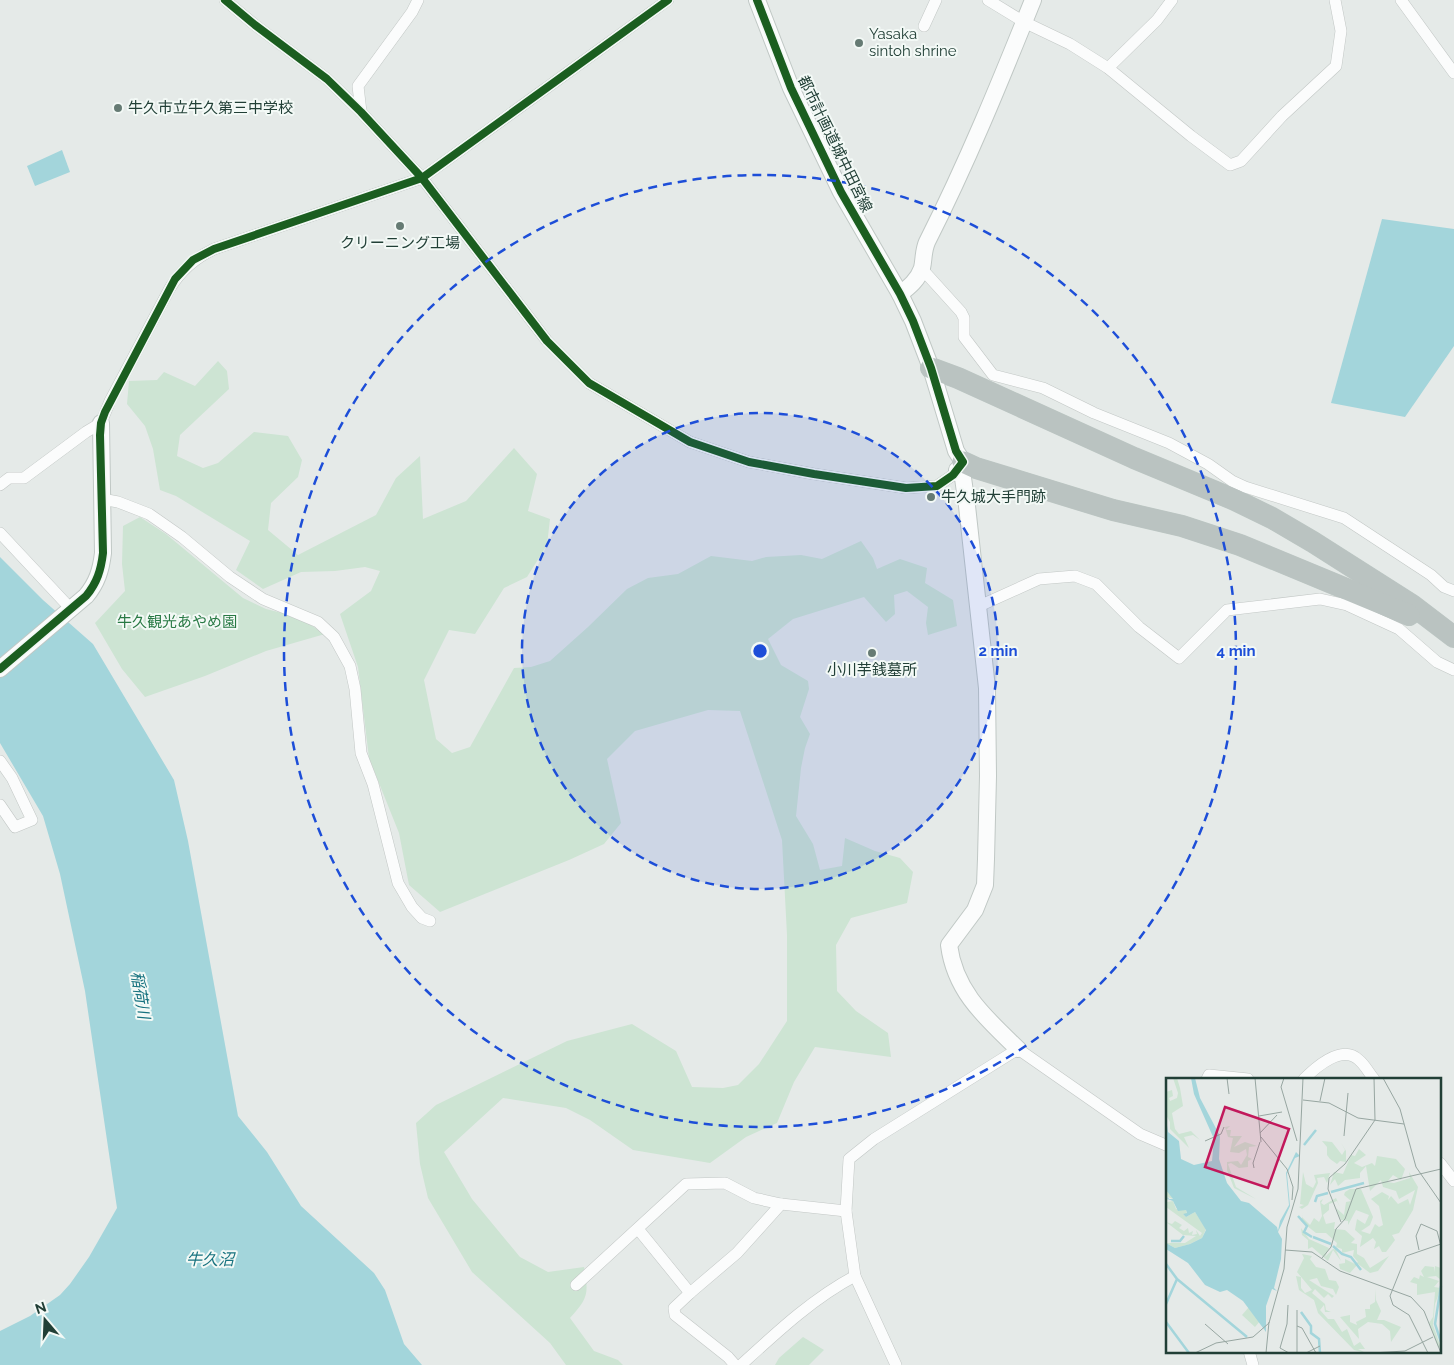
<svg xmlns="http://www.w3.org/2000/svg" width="1454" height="1365" viewBox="0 0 1454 1365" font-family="Raleway,'Noto Sans JP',sans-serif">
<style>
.green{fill:#cde4d3}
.water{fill:#a3d5db}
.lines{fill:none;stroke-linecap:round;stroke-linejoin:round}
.street-casing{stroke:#c2c7c5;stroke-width:12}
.secondary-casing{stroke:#c0c8c5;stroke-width:18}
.highway-casing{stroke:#bcc6c3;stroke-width:22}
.street{stroke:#fbfcfc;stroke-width:11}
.secondary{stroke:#fbfcfc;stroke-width:16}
.highway{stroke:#bac3c1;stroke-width:21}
.cycleway-casing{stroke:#f3f9f6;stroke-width:11}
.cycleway{stroke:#1b5e20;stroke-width:8}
.ring{fill:none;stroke:#1d4ed8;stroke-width:2.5;stroke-dasharray:9 6}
.poi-dot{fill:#667b74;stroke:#f3f9f6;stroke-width:2}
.labels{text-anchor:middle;stroke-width:4;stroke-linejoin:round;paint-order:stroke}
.poi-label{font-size:15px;fill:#213f36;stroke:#f3f9f6;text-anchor:start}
.street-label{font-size:15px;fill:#213f36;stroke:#f3f9f6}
.park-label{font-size:15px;fill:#287944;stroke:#f3f9f6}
.water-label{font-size:16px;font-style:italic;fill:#17727f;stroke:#f3f9f6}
.inset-river{fill:none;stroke:#a3d5db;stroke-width:2.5}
.inset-road{fill:none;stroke:#97a6a1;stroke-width:1}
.view{fill:#c2185b;fill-opacity:0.15;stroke:#c2185b;stroke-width:2.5}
.inset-edge{fill:none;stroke:#213f36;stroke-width:2.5}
.centre{fill:#1d4ed8;stroke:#f3f9f6;stroke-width:2.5}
.ring-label{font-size:15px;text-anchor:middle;font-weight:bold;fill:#1d4ed8;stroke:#f3f9f6;stroke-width:4;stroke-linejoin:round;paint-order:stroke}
</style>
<rect width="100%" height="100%" fill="#e5eae8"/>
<!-- green -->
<g class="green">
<path d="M218,361L227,371L229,389L180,435L177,456L203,468L218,463L254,432L288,436L302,460L298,477L271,503L268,530L298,555L376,515L396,478L420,456L423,519L466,501L514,448L537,474L528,511L550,519L547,545L527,577L504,588L475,634L449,630L424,680L436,739L452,753L470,747L514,668L531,667L550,661L588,627L627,589L648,578L678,574L711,556L752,561L766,557L801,555L822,559L861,541L873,558L877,569L900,559L927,568L925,583L953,600L957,626L928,635L926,623L928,607L907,591L894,595L895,614L886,622L864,597L793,619L768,639L781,665L808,681L809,689L800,717L810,734L805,748L801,768L796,816L813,844L820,870L842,866L845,838L875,851L900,858L913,872L907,903L851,918L836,945L837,991L856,1011L888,1033L891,1057L815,1047L794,1082L777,1123L746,1137L710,1163L633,1150L590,1120L566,1108L503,1098L444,1152L472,1199L520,1257L548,1272L584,1267C589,1294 588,1298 570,1318L594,1351L618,1360L623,1365H566L550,1343L472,1272L428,1198L420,1164L416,1123L436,1105L567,1041L632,1024L676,1051L692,1087L723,1088L738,1085L759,1064L787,1021V935L782,840L740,711L708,710L635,731L607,759L621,823L604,844L569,860L440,912L409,885L399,833L369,758L358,667L340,614L371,591L380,571L365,567L335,571L301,572L263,589L236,570L250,541L176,496L160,490L153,449L145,426L127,404L129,381L157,380L164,372L195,386Z"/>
<path d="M140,517L166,534L243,598L266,609L298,617L325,634L266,651L205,676L145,697L122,669L95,623L125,591L122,564L123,526Z"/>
<path d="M803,1337L824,1350L809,1365H775L779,1358Z"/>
</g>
<!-- water -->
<g class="water">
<path d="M62,150L70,172L35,186L27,166Z"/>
<path d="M1382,219L1454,229V346L1405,417L1331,403Z"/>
<path d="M0,557L43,600L93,644L174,780L188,841L238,1116L267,1152L301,1206L374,1273L385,1290L404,1344L422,1365H0V1331L30,1316L60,1295L70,1284L89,1257L117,1208L85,991L60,874L43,816L0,743Z"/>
</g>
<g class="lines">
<defs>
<g id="street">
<path d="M225,0L255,25L327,79L361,112L422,178L547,341L589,383L690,442L749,462L814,474L906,488L937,486L953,475L961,465"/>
<path d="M988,0L1024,22L1070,44L1108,68L1191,136L1230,165L1241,161L1282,116L1336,66L1341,31L1335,0"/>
<path d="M1401,0L1454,73"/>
<path d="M924,26L936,0"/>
<path d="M1108,68L1157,20L1172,0"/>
<path d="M361,112L358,86L412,12L418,0"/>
<path d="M922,269L961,312L964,318V337L993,375L1043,388L1094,413L1169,443L1208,464L1232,481L1245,487L1344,518L1431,575L1444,587L1454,591"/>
<path d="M0,485L9,478H24L86,432L101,423L110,401L170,288C181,270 195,258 214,249L422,178L668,0"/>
<path d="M102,499L118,502L149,514L182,537L230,577L263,599L318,622L334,637L350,666L355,689L361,753L373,784L398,883L412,907L422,918L430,921"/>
<path d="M0,533L71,609"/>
<path d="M977,607L1039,579L1075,576L1096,584L1139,627L1179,658L1227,610L1320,599L1347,605L1399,629L1437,662L1454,670"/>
<path d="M0,761L12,778L32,820L15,827L0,805"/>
<path d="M1207,1079L1209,1075L1248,1079"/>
<path d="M1304,1079C1316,1067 1342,1044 1359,1060C1365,1065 1369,1073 1374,1079"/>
<path d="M1440,1163L1454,1181"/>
<path d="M638,1229L690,1293"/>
<path d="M576,1285L686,1184L725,1183L754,1198L781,1204L846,1211"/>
<path d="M1249,1351L1253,1365"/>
<path d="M735,1365L728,1357L675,1315L674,1308L690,1293L737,1253L781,1204"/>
<path d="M741,1365C777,1332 812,1299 855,1276"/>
<path d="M896,1365L855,1276L846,1211L849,1159L874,1139L1018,1049L1140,1134L1168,1146"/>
</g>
<g id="secondary">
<path d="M757,0L791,88L841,192L900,294L913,321L931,368L956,451L963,462"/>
<path d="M900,294C909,287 918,280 922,268C924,260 923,251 927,242C967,163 1000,82 1033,0"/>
<path d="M957,470L963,478L967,506L987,688L988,776L986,859L985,885L975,910L949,945C955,992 986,1018 1018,1049"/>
<path d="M0,669L86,596C97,583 101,570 103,553L101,423"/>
</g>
<g id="highway">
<path d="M931,368L958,378L1134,458L1235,500L1272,518L1313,542L1412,605L1454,637"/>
<path d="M963,462L976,468L1113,510L1182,526L1240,545L1409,615"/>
</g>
</defs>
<!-- street casing -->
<use href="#street" class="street-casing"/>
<!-- secondary casing -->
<use href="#secondary" class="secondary-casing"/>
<!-- highway casing -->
<use href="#highway" class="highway-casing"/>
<!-- street -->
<use href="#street" class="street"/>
<!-- secondary -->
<use href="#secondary" class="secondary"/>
<!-- highway -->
<use href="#highway" class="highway"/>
<defs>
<g id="cycleway">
<path d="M225,0L255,25L327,79L361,112L422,178L547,341L589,383L690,442L749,462L814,474L906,488L937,486L953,475L963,462L956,451L931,368L913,321L900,294L841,192L791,88L757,0"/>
<path d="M0,669L86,596C97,583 101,570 103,553L100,435L101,423L105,412L175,279L193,260L214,249L422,178L668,0"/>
</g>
</defs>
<!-- cycleway casing -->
<use href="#cycleway" class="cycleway-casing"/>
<!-- cycleway -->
<use href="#cycleway" class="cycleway"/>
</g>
<!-- distance rings -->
<circle cx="760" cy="651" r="238" fill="#1d4ed8" fill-opacity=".12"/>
<g class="ring">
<circle cx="760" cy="651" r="238"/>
<circle cx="760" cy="651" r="476"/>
</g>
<!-- markers -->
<g class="poi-dot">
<circle cx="859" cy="43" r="5"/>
<circle cx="118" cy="108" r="5"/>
<circle cx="400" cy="226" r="5"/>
<circle cx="931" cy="497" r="5"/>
<circle cx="872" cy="653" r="5"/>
</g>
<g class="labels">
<!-- poi labels -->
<g class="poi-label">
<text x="869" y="39">Yasaka<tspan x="869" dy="17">sintoh shrine</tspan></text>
<text x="128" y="113">牛久市立牛久第三中学校</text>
<text x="400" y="248" text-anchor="middle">クリーニング工場</text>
<text x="941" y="502">牛久城大手門跡</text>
<text x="872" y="675" text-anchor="middle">小川芋銭墓所</text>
</g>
<!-- street labels -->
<g class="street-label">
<text transform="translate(835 144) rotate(64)" y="5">都市計画道城中田宮線</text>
</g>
<!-- park labels -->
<g class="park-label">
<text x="177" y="627">牛久観光あやめ園</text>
</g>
<!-- water labels -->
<g class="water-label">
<text transform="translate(141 995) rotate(81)" y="6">稲荷川</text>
<text x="210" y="1265">牛久沼</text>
</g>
</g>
<!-- overview -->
<g transform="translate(1166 1078)">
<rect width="275" height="275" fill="#e5eae8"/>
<path d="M7,0H11L14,10L17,28L6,35L9,51L13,56L25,53L34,62L27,57L18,59L23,70L4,51V44L0,37V14L6,12L7,18L3,20L4,23L11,20L12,15ZM64,48L60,52H65L64,58H76L68,69L79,64L91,68L83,69L82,79L86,81L82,83V89L73,90L65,85L62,86L70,109L90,121L68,110L61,92V84L72,83L75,87L81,77L80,71L73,75L64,74L67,60L62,59L59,49ZM156,63L166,64L176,77L179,72L175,65L180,73V84L174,83L171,86L164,81L161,77V69ZM193,71L200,77L188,85L196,89L206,85L209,88L211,78L230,81L239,91L235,102L227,97L221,104L228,105L244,100L243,94L252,109L247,132L233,155L226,157L229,162L220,174H216L213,168L208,171L210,164L207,160L194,169L196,158L189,152L191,141L199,146L203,137L190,132L182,147V143L175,142L170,130L178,137L180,124L185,123L178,117L179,114L184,111H195L207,139L204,147L195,153L204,156L209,146L213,149L217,147L213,128L205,121L216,114L223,118L222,122L225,118L232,126L242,121L244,127L249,112L233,121L230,113L217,109L215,102L204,113L200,88L194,95V100L179,102L172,108L169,101L164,107L168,94L177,96L185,77L189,78ZM137,94L140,106L147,110L150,104L148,97L164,95L161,105L158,99L151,100L152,105L142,127L136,131L133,129L138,127L134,126ZM1,111L7,121L2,119L1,124L7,123L10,131L20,132L21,136H17L20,139L29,134L40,151L36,160L24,166L9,170L0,165H19L30,158L17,157L0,144L6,146L9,143L16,147L13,150L18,153L22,150L23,155L27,153L26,157L31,156L30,152L34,158L36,155L0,129ZM170,120L174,129L171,123L163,126V132L157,137L160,146L169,144L168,151L179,152L189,161L185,165L191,166V176L198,180L204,190L223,178L212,193L204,195L192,186L184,195L174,191L173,186L179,185V181L189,186L192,184L187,178L188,172L176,175V171L170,169L171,165L160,155H150L135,143L138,132L136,139L144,147L148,140L153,144L156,138L154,123L157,121L155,125L158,127ZM135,150L143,161L163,170L159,179L167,171L170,172L175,183L167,172L162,183L146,169L142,171V162L136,157ZM136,176L146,178L144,181L150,189L159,191L163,202L170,203L173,209L170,217L167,211L155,208L151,200L143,202L168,218L166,220L162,216L158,220L149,211L146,215L159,226L160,232L165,234H159L158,227L154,232L162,241H168L176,254L181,251L188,268L194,264L199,271H192L200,275L188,272L152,235L148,222L133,212L130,198L135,199V210L139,215L146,212L131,194L138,180ZM259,188L268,189L269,194V188L275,190V202L270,198L261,199L273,203L268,209L275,210L269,226L267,247L275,270L272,269L263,245L267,239L269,214L251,217V206L244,204L248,199L253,201L254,197L258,199L255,193ZM210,211V222L215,233L211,242H218L235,249L225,264L224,253L216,246L202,244L192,251L193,261L174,239L184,237V244L191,247L190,244L200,239L199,231H204V227L209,224ZM83,229L94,243L89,249L76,237Z" fill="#cde4d3"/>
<path d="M25,0H29L34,20L54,58L53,81L61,105L75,123L83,125L111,149L112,153L114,143L123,127L120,95L130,74L134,78L129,80L121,96L124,128L112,154L116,161L115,181L108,210L111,213L106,211L100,228V254L77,223L61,212L54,214L39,207L22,185L0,171V165L9,170L24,166L36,160L40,152L29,134L20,139L17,136L21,135L20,132L12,133L7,123L1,121L2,119L3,121H7L0,112V40L2,54L13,63L15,81L28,87L46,83L48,61L28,16Z" fill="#a3d5db"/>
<path class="inset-river" d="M138,67L150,52M165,114L198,105M149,124L151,118L162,115M132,138L141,148L138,154L146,159M147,159L165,166M5,163H14L18,158M167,168L176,176L185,179L195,192M0,186L11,201L0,226M11,201L81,259M275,208L269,246L275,264M135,234L145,248V255L153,261L154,275M0,244L23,275"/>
<path class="inset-road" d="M61,0L63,16M89,0L95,64M118,0L115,9L131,63M208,0L209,42M217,0L234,31L250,89L275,125M137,22L163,25L192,40L238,46M154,23L159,0M93,38L116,34M94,55L111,37M178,58L182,15M95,59L121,91L127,109L126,122M39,63L55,56L58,49M88,90L87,85L94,64M175,144L162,111L163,100L179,86L209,42M119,172L146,174L174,193L245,219L258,233L275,275M253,172L250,158L255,146L271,153L275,168M156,180L165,169L170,151L179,141L190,111L275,91M122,227L121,246L114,270L123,275M131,232V275M39,246L62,266M131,248L136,250L150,275M29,275L50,265L87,259L103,245L118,191L121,149L132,111L137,0M100,275L103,244M140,275L154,268M206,275L239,273L267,259M262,275L243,237L227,227L224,218L240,178L275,166"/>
<path class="view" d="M59,29L123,51L102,110L39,89Z"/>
<rect width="275" height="275" class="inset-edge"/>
</g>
<circle cx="760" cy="651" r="8" class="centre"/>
<g class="ring-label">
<text x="998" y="656">2 min</text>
<text x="1236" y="656">4 min</text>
</g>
<!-- north arrow -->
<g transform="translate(45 1320) rotate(341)" stroke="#f3f9f6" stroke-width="4" paint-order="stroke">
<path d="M0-4L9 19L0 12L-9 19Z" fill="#213f36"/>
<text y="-8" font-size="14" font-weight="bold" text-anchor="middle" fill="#213f36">N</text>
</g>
</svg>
